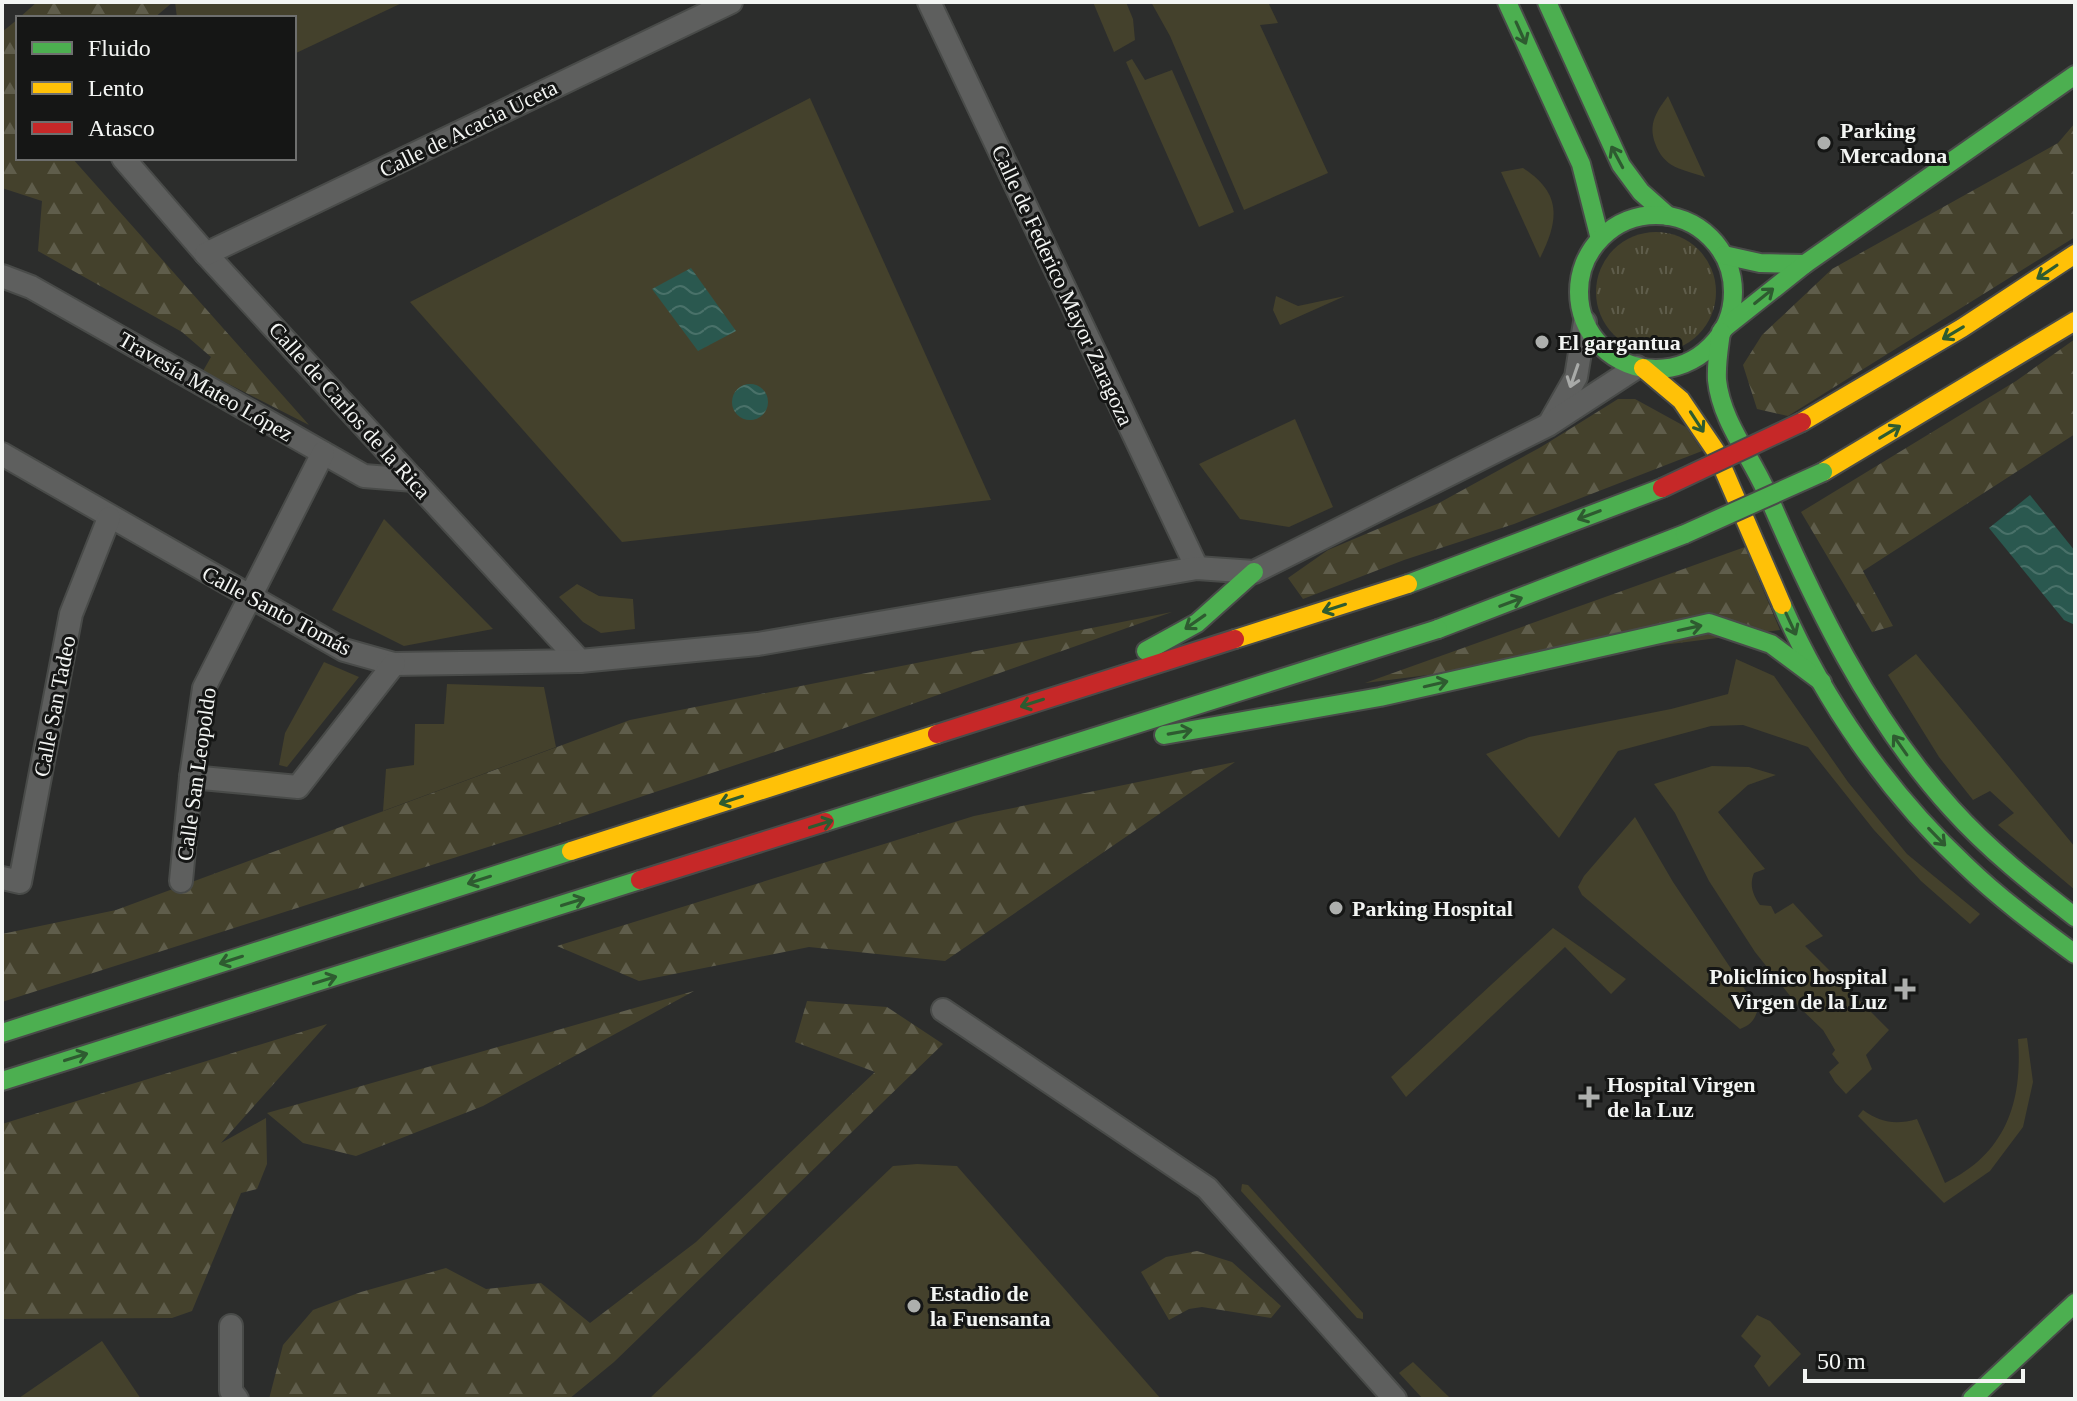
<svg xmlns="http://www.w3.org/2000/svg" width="2077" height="1401" viewBox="0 0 2077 1401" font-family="Georgia,serif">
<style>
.grass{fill:url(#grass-tufts)}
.forest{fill:url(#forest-firs)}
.green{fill:#44412c}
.water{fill:url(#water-waves)}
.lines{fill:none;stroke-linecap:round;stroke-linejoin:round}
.street-casing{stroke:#494b49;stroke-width:26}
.fast-casing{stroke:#494b49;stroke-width:22}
.slow-casing{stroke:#494b49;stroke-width:22}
.jam-casing{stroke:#494b49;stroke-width:22}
.street{stroke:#5e5f5e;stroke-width:22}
.fast{stroke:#4caf50;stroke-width:18}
.slow{stroke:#ffc107;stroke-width:18}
.jam{stroke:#c62828;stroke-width:18}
.fast-bridge-casing{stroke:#494b49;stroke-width:22;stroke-linecap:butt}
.jam-bridge-casing{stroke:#494b49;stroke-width:22;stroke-linecap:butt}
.fast-bridge{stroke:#4caf50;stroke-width:18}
.jam-bridge{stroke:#c62828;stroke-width:18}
.oneway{stroke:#2e5b30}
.oneway2{stroke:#a8aaa8}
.poi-dot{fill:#adafad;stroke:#151615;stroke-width:3}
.labels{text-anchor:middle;stroke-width:6;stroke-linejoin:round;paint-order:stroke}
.street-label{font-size:22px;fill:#f3f5f3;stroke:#151615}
.poi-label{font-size:22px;font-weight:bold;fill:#f3f5f3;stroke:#151615;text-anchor:start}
</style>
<defs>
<pattern id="grass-tufts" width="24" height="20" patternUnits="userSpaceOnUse" patternTransform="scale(2)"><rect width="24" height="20" fill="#44412c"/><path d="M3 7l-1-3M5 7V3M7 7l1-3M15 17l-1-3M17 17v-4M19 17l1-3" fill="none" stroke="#5f5d4b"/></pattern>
<pattern id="forest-firs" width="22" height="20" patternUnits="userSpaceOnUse" patternTransform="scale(2)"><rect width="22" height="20" fill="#44412c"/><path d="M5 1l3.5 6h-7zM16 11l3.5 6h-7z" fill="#5f5d4b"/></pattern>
<pattern id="water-waves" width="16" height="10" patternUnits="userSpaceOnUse" patternTransform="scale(2)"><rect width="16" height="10" fill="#2a584f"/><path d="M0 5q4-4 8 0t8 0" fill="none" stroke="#497169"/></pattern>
</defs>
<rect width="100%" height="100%" fill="#2c2d2c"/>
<!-- grass -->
<circle class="grass" cx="1656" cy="292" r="60"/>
<!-- forest -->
<g class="forest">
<path d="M37,2H173L154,18H19Z"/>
<path d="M18,19V158H72L309,425L203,371L211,357L182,332L38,251L42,201L2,188V32Z"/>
<path d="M2075,123V237L1788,416L1757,409L1743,365L1762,335L1832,269L2058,143Z"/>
<path d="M2075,339V434L1863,571L1893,626L1872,632L1801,512L2016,381Z"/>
<path d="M1618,399H1635L1686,427L1702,451L1514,524L1404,560L1303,599L1288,578L1328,550L1439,503L1541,447Z"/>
<path d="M1745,547L1780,630L1365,683Z"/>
<path d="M1172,612L825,735L551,827L2,1002V934L116,910L630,720Z"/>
<path d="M1235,762L945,961L809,947L639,981L557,946L974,816Z"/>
<path d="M694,991L483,1106L356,1156L303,1143L267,1113Z"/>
<path d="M807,1001L887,1007L943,1044L614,1362L569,1399H269L283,1345L313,1310L361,1292L446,1268L486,1289L541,1283L590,1323L696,1242L875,1072L795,1042Z"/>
<path d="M327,1024L221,1143L266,1118L267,1164L257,1189L241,1193L192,1311L172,1318L2,1319V1124Z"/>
<path d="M1197,1251L1232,1262L1281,1306L1271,1318L1202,1307L1189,1309L1169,1320L1141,1272L1166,1257Z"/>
</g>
<!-- green -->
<g class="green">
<path d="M175,2H404L294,54V18H177Z"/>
<path d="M1093,2H1126L1133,19L1135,40L1114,52Z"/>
<path d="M1151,2H1268L1278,23L1260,25L1328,173L1244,210L1170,36Z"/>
<path d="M1132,59L1145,80L1172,70L1234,212L1199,227L1126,62Z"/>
<path d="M1668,96L1705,177C1681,169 1664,168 1655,143C1648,123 1657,111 1668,96Z"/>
<path d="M810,98L991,500L622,542L410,302Z"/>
<path d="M1523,168C1562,193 1559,220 1540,258L1501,172Z"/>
<path d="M1276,296L1298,306L1345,296L1280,325L1273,310Z"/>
<path d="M1295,419L1333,507L1289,527L1240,519L1199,464Z"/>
<path d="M384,519L493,629L404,646L332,610Z"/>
<path d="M577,584L599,596L633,599L635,629L601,633L583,622L559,597Z"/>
<path d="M1916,654L2075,847V890L1998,825L2014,813L1990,791L1973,800L1939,757L1888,675Z"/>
<path d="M1736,659L1774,676L1848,782L1907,854L1980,914L1970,924L1921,881L1874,830L1808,747L1743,725L1711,726L1618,751L1559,838L1486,754L1529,737L1671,709L1728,694Z"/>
<path d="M324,662L359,677L287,767L279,765L285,733Z"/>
<path d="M447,684L544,687L556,747L383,811L386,769L414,765L415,724H444Z"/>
<path d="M1712,766L1749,767L1776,775L1748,785L1718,812L1765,869L1754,873C1749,885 1753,895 1760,905L1771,906L1775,914L1793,903L1823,936L1805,946L1889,1030L1866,1055L1872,1069L1846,1094L1835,1082L1829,1072L1839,1063L1832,1054L1835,1050L1823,1030L1799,1007L1755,952L1709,881L1675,813L1654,784Z"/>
<path d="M1635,817L1673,882L1758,1009C1755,1019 1751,1025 1740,1029L1582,895L1578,887L1584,876Z"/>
<path d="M1553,928L1626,979L1611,994L1565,947L1406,1097L1391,1077Z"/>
<path d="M2027,1038L2033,1082L2023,1127L1990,1171L1944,1203L1858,1116L1863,1110C1881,1123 1896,1125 1917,1119L1945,1183C2005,1154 2023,1103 2018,1039Z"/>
<path d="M917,1164L957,1166L1161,1399H649L893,1166Z"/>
<path d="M1242,1184L1248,1185L1363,1313V1319L1357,1318L1241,1191Z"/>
<path d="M1757,1315L1770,1321L1801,1354L1769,1387L1754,1366L1761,1356L1741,1336Z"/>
<path d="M102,1341L141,1399H20L19,1398Z"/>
<path d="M1413,1362L1449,1397L1448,1399H1423L1399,1373Z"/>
</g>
<!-- water -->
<g class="water">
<path d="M691,268L736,331L698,351L652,289Z"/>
<circle cx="750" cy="402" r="18"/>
<path d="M2030,495L2075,551V625L2064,620L1989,528Z"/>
</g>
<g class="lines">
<defs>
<g id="street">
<path d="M929,2L1197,568"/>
<path d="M123,158L206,254L580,661"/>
<path d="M206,254L731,2"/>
<path d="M2,276L31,287L364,476L414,480"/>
<path d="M1551,421L1576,377L1585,322"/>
<path d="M2,454L344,650L394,664L580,661L758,644L1197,568L1254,572L1548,425L1637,367"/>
<path d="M191,777L298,787L394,664"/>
<path d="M2,878L20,882L71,614L109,518"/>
<path d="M181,881L191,777L204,688L323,453"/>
<path d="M943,1010L1207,1188L1395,1399"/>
<path d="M231,1326V1391L237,1399"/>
</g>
<g id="fast">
<path d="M1507,2L1581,164L1600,239"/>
<path d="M1547,2L1621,165L1641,192L1668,216"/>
<circle cx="1656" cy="292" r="77"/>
<path d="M1724,255L1760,263L1805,264"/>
<path d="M1723,329L1805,264L2075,75"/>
<path d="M1721,332C1719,348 1716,364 1717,380C1721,420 1750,455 1766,491C1814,603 1869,718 1952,809C1989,850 2032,884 2075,917"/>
<path d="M1408,584L1662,488"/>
<path d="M1782,605C1824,701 1888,793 1965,865C1999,898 2037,926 2075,954"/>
<path d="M1438,629L1685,534"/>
<path d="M1146,651L1197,623L1254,572"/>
<path d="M1164,735L1380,697L1709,623L1771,644L1822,682"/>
<path d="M825,822L1438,629"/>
<path d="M2,1033L571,851"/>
<path d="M2,1081L640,880"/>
<path d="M1972,1399L2075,1303"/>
</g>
<g id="slow">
<path d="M1643,368L1681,400L1715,450L1782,605"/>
<path d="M1802,422L1962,328L2075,254"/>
<path d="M1823,472L2075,321"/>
<path d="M1235,639L1408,584"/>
<path d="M571,851L937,734"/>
</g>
<g id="jam">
<path d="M937,734L1235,639"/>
<path d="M640,880L825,822"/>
</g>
</defs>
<!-- street casing -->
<use href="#street" class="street-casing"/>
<!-- fast casing -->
<use href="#fast" class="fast-casing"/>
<!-- slow casing -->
<use href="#slow" class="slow-casing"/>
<!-- jam casing -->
<use href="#jam" class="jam-casing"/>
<!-- street -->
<use href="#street" class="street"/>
<!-- fast -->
<use href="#fast" class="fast"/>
<!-- slow -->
<use href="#slow" class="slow"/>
<!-- jam -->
<use href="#jam" class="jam"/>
<defs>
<path id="fast-bridge" d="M1685,534L1823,472"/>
<path id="jam-bridge" d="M1662,488L1802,422"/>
</defs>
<!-- fast-bridge casing -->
<use href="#fast-bridge" class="fast-bridge-casing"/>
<!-- jam-bridge casing -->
<use href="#jam-bridge" class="jam-bridge-casing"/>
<!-- fast-bridge -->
<use href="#fast-bridge" class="fast-bridge"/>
<!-- jam-bridge -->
<use href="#jam-bridge" class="jam-bridge"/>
</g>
<!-- one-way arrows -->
<defs><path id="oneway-shaft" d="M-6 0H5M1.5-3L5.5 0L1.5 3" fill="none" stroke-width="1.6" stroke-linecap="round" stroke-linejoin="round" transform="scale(2)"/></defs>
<g class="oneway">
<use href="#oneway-shaft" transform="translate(1521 33) rotate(66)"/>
<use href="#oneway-shaft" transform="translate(1617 157) rotate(-118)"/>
<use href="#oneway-shaft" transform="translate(2047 272) rotate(146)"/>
<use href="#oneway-shaft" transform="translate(1764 296) rotate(-39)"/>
<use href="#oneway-shaft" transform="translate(1953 333) rotate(149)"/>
<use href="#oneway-shaft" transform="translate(1697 422) rotate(57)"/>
<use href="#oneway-shaft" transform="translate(1890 432) rotate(-31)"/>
<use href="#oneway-shaft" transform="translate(1589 515) rotate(159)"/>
<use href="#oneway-shaft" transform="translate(1511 602) rotate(-21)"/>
<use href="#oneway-shaft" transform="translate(1334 608) rotate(162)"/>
<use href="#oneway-shaft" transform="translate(1195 622) rotate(145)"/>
<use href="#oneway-shaft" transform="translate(1791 624) rotate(65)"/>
<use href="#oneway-shaft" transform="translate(1690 628) rotate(-12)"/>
<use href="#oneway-shaft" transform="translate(1436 684) rotate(-13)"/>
<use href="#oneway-shaft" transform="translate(1032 703) rotate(162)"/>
<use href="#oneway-shaft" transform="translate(1180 732) rotate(-10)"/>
<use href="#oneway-shaft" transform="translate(1900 745) rotate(-125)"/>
<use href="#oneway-shaft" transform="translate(731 800) rotate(162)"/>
<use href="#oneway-shaft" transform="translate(821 824) rotate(-17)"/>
<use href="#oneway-shaft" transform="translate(1937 837) rotate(46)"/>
<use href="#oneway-shaft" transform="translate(479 880) rotate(162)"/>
<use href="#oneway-shaft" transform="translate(573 902) rotate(-17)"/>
<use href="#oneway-shaft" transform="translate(231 960) rotate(162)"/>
<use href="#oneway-shaft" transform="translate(325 980) rotate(-17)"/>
<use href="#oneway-shaft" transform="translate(76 1057) rotate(-17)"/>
</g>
<use class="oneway2" href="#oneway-shaft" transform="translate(1574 376) rotate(109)"/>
<!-- markers -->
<g class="poi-dot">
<circle cx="1824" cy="143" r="8"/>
<circle cx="1542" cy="342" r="8"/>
<circle cx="1336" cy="908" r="8"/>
<path d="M1901 977h8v8h8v8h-8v8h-8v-8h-8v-8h8z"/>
<path d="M1585 1085h8v8h8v8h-8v8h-8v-8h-8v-8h8z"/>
<circle cx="914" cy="1306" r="8"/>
</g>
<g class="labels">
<!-- street labels -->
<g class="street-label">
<text transform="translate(468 128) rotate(-26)" y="8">Calle de Acacia Uceta</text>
<text transform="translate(1063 285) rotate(65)" y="8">Calle de Federico Mayor Zaragoza</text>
<text transform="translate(206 386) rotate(30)" y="8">Travesía Mateo López</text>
<text transform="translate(350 410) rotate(48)" y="8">Calle de Carlos de la Rica</text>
<text transform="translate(277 610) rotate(28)" y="8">Calle Santo Tomás</text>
<text transform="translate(54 706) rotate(-79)" y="8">Calle San Tadeo</text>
<text transform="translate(196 774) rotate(-82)" y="8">Calle San Leopoldo</text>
</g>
<!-- poi labels -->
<g class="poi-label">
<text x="1840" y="138">Parking<tspan x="1840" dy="25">Mercadona</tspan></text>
<text x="1558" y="350">El gargantua</text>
<text x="1352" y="916">Parking Hospital</text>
<text x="1887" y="984" text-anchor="end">Policlínico hospital<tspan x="1887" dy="25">Virgen de la Luz</tspan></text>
<text x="1607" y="1092">Hospital Virgen<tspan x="1607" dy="25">de la Luz</tspan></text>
<text x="930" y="1301">Estadio de<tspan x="930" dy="25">la Fuensanta</tspan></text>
</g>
</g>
<!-- border -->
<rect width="2077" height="1401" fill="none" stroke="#f3f5f3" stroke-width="8"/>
<!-- legend -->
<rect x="16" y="16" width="280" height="144" fill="#151615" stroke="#6e6f6e" stroke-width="2"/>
<rect x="32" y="42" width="40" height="12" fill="#4caf50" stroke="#6e6f6e" stroke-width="2"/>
<text x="88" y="56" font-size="24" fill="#f3f5f3">Fluido</text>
<rect x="32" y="82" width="40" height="12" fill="#ffc107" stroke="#6e6f6e" stroke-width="2"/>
<text x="88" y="96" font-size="24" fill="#f3f5f3">Lento</text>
<rect x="32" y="122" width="40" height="12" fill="#c62828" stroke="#6e6f6e" stroke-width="2"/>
<text x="88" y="136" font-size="24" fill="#f3f5f3">Atasco</text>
<!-- scale -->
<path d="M1805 1369v12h218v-12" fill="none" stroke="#f3f5f3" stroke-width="4"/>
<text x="1817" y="1369" font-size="24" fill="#f3f5f3" stroke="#151615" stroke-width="6" paint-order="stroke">50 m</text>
</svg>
